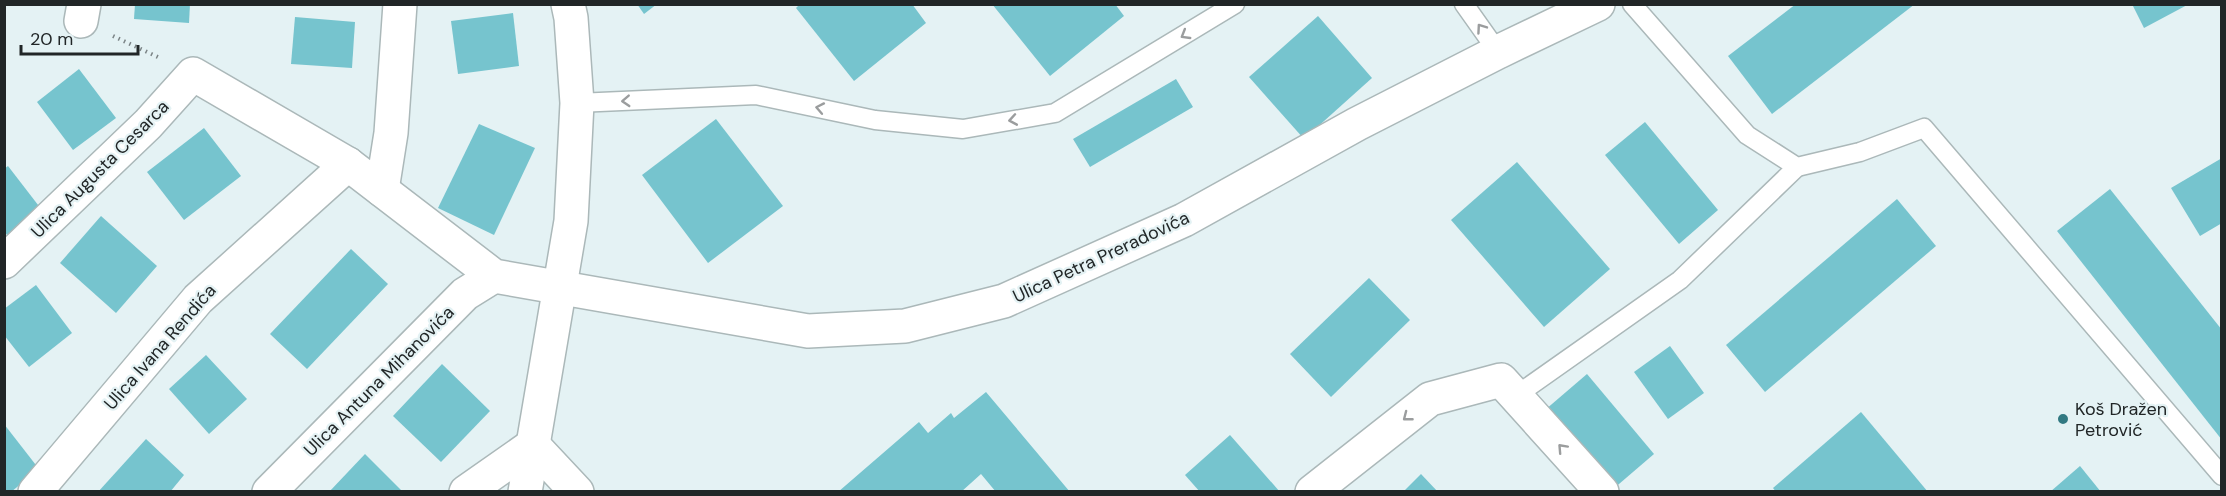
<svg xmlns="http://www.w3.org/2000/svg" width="2226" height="496" viewBox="0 0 2226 496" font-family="'DM Sans',sans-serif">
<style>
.building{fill:#76c4ce}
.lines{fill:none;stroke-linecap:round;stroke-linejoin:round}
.service-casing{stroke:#abb8b9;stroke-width:21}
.minor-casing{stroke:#abb8b9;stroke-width:36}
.tertiary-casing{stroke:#abb8b9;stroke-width:36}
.path{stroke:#7c8587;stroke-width:4;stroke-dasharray:1.5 4.5;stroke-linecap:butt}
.service{stroke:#fff;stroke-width:18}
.minor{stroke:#fff;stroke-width:33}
.tertiary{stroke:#fff;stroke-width:33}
.oneway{stroke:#9b9d9e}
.poi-dot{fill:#317982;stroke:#e4f2f4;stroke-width:2}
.labels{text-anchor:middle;stroke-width:4.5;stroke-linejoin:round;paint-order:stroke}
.street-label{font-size:18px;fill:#212627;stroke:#e4f2f4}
.poi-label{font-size:18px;fill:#212627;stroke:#e4f2f4;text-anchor:start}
</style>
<rect width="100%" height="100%" fill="#e4f2f4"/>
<!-- building -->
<g class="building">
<path d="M135,4H190L189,23L134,19Z"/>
<path d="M637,4H657L644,14Z"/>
<path d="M800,4H912L926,23L854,81L796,8Z"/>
<path d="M992,4H1115L1124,16L1050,76Z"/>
<path d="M1796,4H1915L1772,114L1728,56Z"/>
<path d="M2132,4H2189L2144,28Z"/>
<path d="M513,13L519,66L458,74L451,21Z"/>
<path d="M1318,16L1372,78L1304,139L1249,77Z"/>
<path d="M295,17L355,22L352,68L291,64Z"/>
<path d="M79,69L116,118L73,150L37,102Z"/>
<path d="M1176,79L1193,107L1090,167L1073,139Z"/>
<path d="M716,119L783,206L708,263L642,175Z"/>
<path d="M1645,122L1718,210L1679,244L1605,155Z"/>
<path d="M479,124L535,148L494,235L438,208Z"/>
<path d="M204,128L241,176L184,220L147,172Z"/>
<path d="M2222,158V223L2200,236L2171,188Z"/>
<path d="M1517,162L1610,269L1544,327L1451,220Z"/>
<path d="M8,166L45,214L11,240L4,231V169Z"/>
<path d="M2110,189L2222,330V440L2057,231Z"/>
<path d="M1897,199L1936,246L1765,392L1726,345Z"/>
<path d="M101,216L157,266L116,313L60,263Z"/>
<path d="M351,249L388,284L307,369L270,334Z"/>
<path d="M1369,278L1410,320L1331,397L1290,354Z"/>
<path d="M36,285L72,333L29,367L4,335V309Z"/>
<path d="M1670,346L1704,393L1668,419L1634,372Z"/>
<path d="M206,355L247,399L209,434L169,389Z"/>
<path d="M442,364L490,411L441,462L393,416Z"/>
<path d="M1587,374L1654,454L1612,490L1545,410Z"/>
<path d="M986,392L1070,492H996L981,474L961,492H838L919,422L928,433L951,413L954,418Z"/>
<path d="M1861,412L1928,492H1776L1773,488Z"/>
<path d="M4,424L39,469L11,492H4Z"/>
<path d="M1230,435L1280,492H1200L1185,475Z"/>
<path d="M146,439L184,475L170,492H98Z"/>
<path d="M365,454L401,490L399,492H329Z"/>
<path d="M2080,466L2101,492H2050Z"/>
<path d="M1421,474L1438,492H1403Z"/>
</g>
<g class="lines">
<defs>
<g id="service">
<path d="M1464,4L1498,52"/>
<path d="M1632,4L1747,135L1797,167L1860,152L1924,128L2222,476"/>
<path d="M577,103L756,95L875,120L963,129L1055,113L1235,4"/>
<path d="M1514,397L1680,280L1797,167"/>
</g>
<g id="minor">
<path d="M81,21L84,4"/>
<path d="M382,190L391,133L400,4"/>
<path d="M4,262L148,124L193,74L348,164L494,276L808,331L905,326L1004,301L1184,220L1357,124L1498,52L1598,4"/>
<path d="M35,492L198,299L348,164"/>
<path d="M269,492L465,294L494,276"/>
<path d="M466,492L533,445L577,492"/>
<path d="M1312,492L1430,399L1501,380L1602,492"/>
</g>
<path id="tertiary" d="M525,492L571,221L577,103L571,18L568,4"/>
</defs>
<!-- service casing -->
<use href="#service" class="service-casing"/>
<!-- minor casing -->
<use href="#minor" class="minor-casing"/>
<!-- tertiary casing -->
<use href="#tertiary" class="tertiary-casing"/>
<!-- path -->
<path class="path" d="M113,36L160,58"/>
<!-- service -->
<use href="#service" class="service"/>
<!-- minor -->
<use href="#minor" class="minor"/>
<!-- tertiary -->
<use href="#tertiary" class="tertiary"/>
</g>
<!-- one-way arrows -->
<defs><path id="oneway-chevron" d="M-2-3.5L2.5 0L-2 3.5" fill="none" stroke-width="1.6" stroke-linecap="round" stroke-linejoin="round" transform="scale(1.5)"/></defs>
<g class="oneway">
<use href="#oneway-chevron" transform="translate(1481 28) rotate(-125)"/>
<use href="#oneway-chevron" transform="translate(1185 35) rotate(149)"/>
<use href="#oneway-chevron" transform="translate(626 101) rotate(177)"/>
<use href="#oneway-chevron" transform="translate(820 108) rotate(-169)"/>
<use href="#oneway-chevron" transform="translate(1013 120) rotate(170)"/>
<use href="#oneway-chevron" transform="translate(1407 417) rotate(142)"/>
<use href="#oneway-chevron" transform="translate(1562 448) rotate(-133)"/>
</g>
<!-- markers -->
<circle class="poi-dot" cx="2063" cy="419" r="6"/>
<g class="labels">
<!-- street labels -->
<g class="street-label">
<text transform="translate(100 169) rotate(-45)" y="6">Ulica Augusta Cesarca</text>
<text transform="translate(1101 257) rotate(-25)" y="6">Ulica Petra Preradovića</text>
<text transform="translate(160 347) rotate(-49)" y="6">Ulica Ivana Rendića</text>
<text transform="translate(379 381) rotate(-45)" y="6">Ulica Antuna Mihanovića</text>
</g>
<!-- poi labels -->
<g class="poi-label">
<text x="2075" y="415">Koš Dražen<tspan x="2075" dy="21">Petrović</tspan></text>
</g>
</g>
<!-- border -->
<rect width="2226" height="496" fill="none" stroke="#212627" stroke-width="12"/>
<!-- scale -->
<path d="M21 45v9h117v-9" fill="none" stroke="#212627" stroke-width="3"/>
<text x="30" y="45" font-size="18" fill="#212627" stroke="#e4f2f4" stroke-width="4.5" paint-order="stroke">20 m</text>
</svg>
